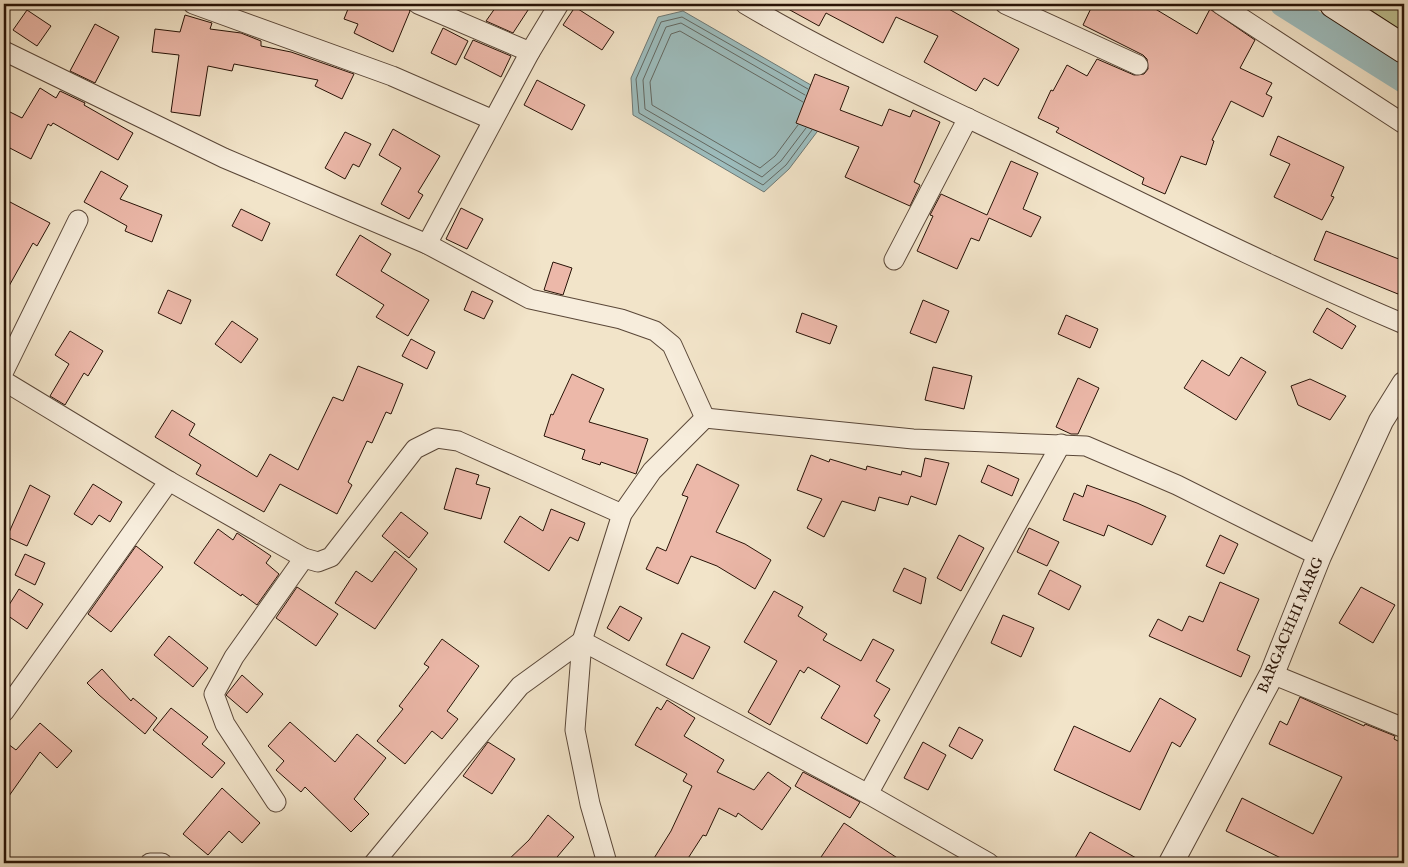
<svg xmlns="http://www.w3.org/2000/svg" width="1408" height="867" viewBox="0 0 1408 867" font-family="'IM FELL English',serif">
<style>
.green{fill:#bfc293;stroke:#746a4d}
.water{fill:#9dbdbe;stroke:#6e7975}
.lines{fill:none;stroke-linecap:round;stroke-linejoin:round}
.shore{stroke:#626862;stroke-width:1}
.canal{stroke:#9dbdbe;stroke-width:26}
.building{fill:#ecb8a9;stroke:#281307}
.minor-casing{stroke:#5a4738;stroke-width:21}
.tertiary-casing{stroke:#5a4738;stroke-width:26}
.secondary-casing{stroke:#281307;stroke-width:30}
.minor{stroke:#f7eddc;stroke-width:19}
.tertiary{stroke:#f7eddc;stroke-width:24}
.secondary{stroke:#f7eddc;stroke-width:28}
.labels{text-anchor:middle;stroke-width:4;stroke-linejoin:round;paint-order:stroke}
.street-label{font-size:15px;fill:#281307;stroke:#f7eddc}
</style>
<rect width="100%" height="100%" fill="#f2e4c9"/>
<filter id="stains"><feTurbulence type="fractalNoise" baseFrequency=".004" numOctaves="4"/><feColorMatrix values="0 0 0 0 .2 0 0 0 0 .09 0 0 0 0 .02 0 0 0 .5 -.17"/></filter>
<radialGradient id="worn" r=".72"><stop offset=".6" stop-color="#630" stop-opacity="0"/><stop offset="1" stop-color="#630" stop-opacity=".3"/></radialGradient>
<!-- green -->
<path class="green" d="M1362,4H1404V33Z"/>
<!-- water -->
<path class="water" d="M683,11L823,92L826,120L789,169L764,192L633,115L631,78L658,17Z"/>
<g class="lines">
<!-- shore -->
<g class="shore">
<path d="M808,89L682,17L661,22L636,79L639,113L763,185L786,165L812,130"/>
<path d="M805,95L681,23L666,27L643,80L645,109L762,177L781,161L806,128"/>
<path d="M798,125L775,156L760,168L652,105L650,82L671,34L680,31L803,102"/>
</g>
<!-- canal -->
<path class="canal" d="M1283,4L1404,80"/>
</g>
<!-- building -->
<g class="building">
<path d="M350,4H396L408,9L410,11L393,52L354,33L358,24L344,19Z"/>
<path d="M498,4H532L513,33L486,21Z"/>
<path d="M779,4H940L1019,49L998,86L984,78L976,91L924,62L938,36L896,17L883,43L826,13L819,26Z"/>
<path d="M1093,4H1147L1197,34L1210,9L1255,40L1240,68L1272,83L1266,94L1272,97L1263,117L1231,101L1212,140L1214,141L1206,165L1181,156L1165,194L1142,184L1144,178L1056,132L1059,128L1038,118L1051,90L1053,91L1067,65L1087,76L1097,59L1134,75L1144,74L1148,69L1147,59L1143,55L1083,25Z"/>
<path d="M575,7L614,32L602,50L563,25Z"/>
<path d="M27,10L51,26L37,46L13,30Z"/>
<path d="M185,15L212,23L210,29L241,33L261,41V46L291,52L354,74L342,99L315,86L318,80L234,64L232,71L208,66L200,116L171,112L179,55L152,52L155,29L180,32Z"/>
<path d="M95,24L119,37L95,83L70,71Z"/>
<path d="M443,28L468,41L456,65L431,53Z"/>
<path d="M473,40L511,56L501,77L464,58Z"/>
<path d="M815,74L849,87L840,110L882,126L889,109L910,117L913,110L940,122L914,182L920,185L910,206L845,177L859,147L796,123Z"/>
<path d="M537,80L585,105L572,130L524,105Z"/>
<path d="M40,88L56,98L60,91L85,103L84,105L133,133L118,160L53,123L51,126L48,124L31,159L4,145V109L22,118Z"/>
<path d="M393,129L440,156L418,192L423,195L409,219L381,204L401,168L379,155Z"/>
<path d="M345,132L371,144L359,167L353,164L345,179L325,168Z"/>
<path d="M1278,136L1344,167L1331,196L1334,197L1322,220L1274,197L1290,164L1270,155Z"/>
<path d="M1011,161L1038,173L1023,209L1041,217L1031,237L989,218L979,241L971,238L957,269L917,251L933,216L930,215L941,194L987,215Z"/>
<path d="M101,171L128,186L120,199L162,215L152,242L125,231L127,226L84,202Z"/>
<path d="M10,202L50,223L37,246L33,243L4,295V213Z"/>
<path d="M461,208L483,219L467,249L446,239Z"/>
<path d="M241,209L270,223L262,241L232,226Z"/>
<path d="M1326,231L1404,261V277L1398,294L1314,260Z"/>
<path d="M360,235L391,254L381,271L429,300L408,336L376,317L384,305L336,275Z"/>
<path d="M553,262L572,268L563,295L544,290Z"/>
<path d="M168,290L191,300L181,324L158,313Z"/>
<path d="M472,291L493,301L484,319L464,310Z"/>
<path d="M923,300L949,311L936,343L910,333Z"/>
<path d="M1327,308L1356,326L1342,349L1313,332Z"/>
<path d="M802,313L837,326L830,344L796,332Z"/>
<path d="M1066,315L1098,329L1090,348L1058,334Z"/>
<path d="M232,321L258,339L241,363L215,344Z"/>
<path d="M70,331L103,351L88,376L84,373L65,405L50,396L69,364L55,355Z"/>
<path d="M411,339L435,352L427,369L402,356Z"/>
<path d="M1241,357L1266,372L1236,420L1184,388L1202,360L1229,376Z"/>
<path d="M358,366L403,384L391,414L386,412L372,443L367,441L348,482L352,485L337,514L280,484L264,512L196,474L201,465L155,437L172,410L195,424L189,435L257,477L270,454L298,470L333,397L343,401Z"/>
<path d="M933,367L972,376L964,409L925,400Z"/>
<path d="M572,374L604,389L589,422L648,439L636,474L601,462L600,465L582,459L585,450L544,436L551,414L553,415Z"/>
<path d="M1078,378L1099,388L1078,434H1071L1056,427Z"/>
<path d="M1310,379L1346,396L1330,420L1298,405L1291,386Z"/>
<path d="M811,455L829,462L830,459L866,470L867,466L901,475L902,471L921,477L925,458L949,463L936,505L911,496L908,505L879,497L875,511L842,501L824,537L807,528L822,499L797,490Z"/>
<path d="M697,464L739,485L716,532L745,544L771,560L755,589L717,566L691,556L678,584L646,569L657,547L666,551L688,497L682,495Z"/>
<path d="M988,465L1019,479L1012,496L981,482Z"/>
<path d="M456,468L479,475L476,484L490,488L481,519L444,509Z"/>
<path d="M93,484L122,502L110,522L99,515L92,525L74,514Z"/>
<path d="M30,485L50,496L27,546L7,537Z"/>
<path d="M1087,485L1137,503L1166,516L1152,545L1108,525L1104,536L1063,520L1074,493L1083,497Z"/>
<path d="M551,509L585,523L578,541L570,537L549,571L504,542L520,516L543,531Z"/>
<path d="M401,512L428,533L409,558L382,536Z"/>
<path d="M1029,528L1059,542L1047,566L1017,552Z"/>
<path d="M218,529L233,540L237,533L271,556L266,563L279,574L257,605L242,594L241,596L194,563Z"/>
<path d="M959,535L984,548L961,591L937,578Z"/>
<path d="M1220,535L1238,544L1224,574L1206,566Z"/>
<path d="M136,546L163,567L111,632L88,614Z"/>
<path d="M395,551L417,569L375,629L335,603L356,571L372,582Z"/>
<path d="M25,554L45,563L35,585L15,575Z"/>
<path d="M904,568L926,578L921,604L893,591Z"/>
<path d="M1050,570L1081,586L1069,610L1038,594Z"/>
<path d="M1220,582L1259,599L1237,650L1250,656L1241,677L1149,636L1158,619L1182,631L1189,616L1203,622Z"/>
<path d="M297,587L338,614L316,646L276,618Z"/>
<path d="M1361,587L1395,605L1373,643L1339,623Z"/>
<path d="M19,589L43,604L27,629L4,613Z"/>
<path d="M774,591L803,607L798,616L827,634L823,640L861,661L873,639L894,650L876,681L890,689L874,716L880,720L867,744L821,718L840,686L808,667L804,673L800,670L770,725L748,712L777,661L744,642Z"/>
<path d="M620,606L642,618L629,641L607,628Z"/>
<path d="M1003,615L1034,628L1021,657L991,643Z"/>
<path d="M682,633L710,647L693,679L666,665Z"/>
<path d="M169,636L208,668L193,687L154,655Z"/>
<path d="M442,639L479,666L447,711L458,719L442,739L432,731L405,764L377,741L403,709L399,706L429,667L424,664Z"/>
<path d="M102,669L131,701L133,698L157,718L145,734L99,695L87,683Z"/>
<path d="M242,675L263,694L247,713L226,695Z"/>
<path d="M1300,697L1364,726L1365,724L1395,736L1394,739L1404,744V863H1291L1226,831L1242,798L1313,834L1342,777L1269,744L1280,721L1287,725Z"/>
<path d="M1160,698L1196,719L1180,747L1172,742L1140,810L1054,770L1074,726L1130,752Z"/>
<path d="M667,700L695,718L684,736L724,760L717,772L754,790L768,772L791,788L762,830L738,813L736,817L719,808L706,836L703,835L685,863H651L671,831L692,786L683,781L687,774L635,745L657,707L661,710Z"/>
<path d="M171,708L208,737L202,744L225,763L212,778L153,730Z"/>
<path d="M290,722L335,762L357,734L386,758L354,799L369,814L351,832L305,787L301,792L276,770L284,761L268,746Z"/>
<path d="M40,723L72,751L57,768L40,752L4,803V741L16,750Z"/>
<path d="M959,727L983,740L972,759L949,746Z"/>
<path d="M488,742L515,759L492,794L463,776Z"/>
<path d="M923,742L946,755L928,790L904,778Z"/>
<path d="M803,772L860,802L850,818L795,786Z"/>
<path d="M222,788L260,823L242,843L229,831L208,855L183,834Z"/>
<path d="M548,815L574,837L552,863H505L529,840Z"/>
<path d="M844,823L905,863H817Z"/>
<path d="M1090,832L1145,863H1072Z"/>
</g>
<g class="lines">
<defs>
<g id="minor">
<path d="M193,4L392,76L493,120"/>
<path d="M418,4L530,52"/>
<path d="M745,4C837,59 936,102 1032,149C1155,209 1278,271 1404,324"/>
<path d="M1005,4L1138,65"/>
<path d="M1220,4L1404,124"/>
<path d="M4,51L224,158L427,244L530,299L621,319L655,331L672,345L705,418"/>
<path d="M427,244L530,52L559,4"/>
<path d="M894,260L968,118"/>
<path d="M4,371L78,220"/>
<path d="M4,381L169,481L304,558L318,562L331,557L415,449L437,438L458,441L622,514"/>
<path d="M1272,674L1404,728"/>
<path d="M4,712L169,481"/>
<path d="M868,794L1061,444"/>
<path d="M276,802L225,724L214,694L234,657L304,558"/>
<path d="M150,863H162"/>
<path d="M374,863L520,686L582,641L868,794L989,863"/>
<path d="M607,863L590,804L575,730L582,641L622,514L652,471L705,418L913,439L1086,446L1177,485L1319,556"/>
</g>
<path id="tertiary" d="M1171,863L1272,674L1319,556L1381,421L1404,384"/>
<path id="secondary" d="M1334,4L1404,49"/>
</defs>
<!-- minor casing -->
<use href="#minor" class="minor-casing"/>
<!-- tertiary casing -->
<use href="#tertiary" class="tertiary-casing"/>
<!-- secondary casing -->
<use href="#secondary" class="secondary-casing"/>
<!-- minor -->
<use href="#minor" class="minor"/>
<!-- tertiary -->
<use href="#tertiary" class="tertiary"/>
<!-- secondary -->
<use href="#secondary" class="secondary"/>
</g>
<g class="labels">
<!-- street labels -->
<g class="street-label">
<text transform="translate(1290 625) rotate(-67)" y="5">BARGACHHI MARG</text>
</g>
</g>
<!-- margin -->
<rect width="1408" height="867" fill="none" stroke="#f2e4c9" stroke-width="20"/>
<rect x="5" y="5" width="1398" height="857" fill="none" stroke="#281307" stroke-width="2.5"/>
<rect x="10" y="10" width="1388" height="847" fill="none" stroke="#281307"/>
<rect width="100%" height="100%" filter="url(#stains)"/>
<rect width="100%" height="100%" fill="url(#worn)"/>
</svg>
